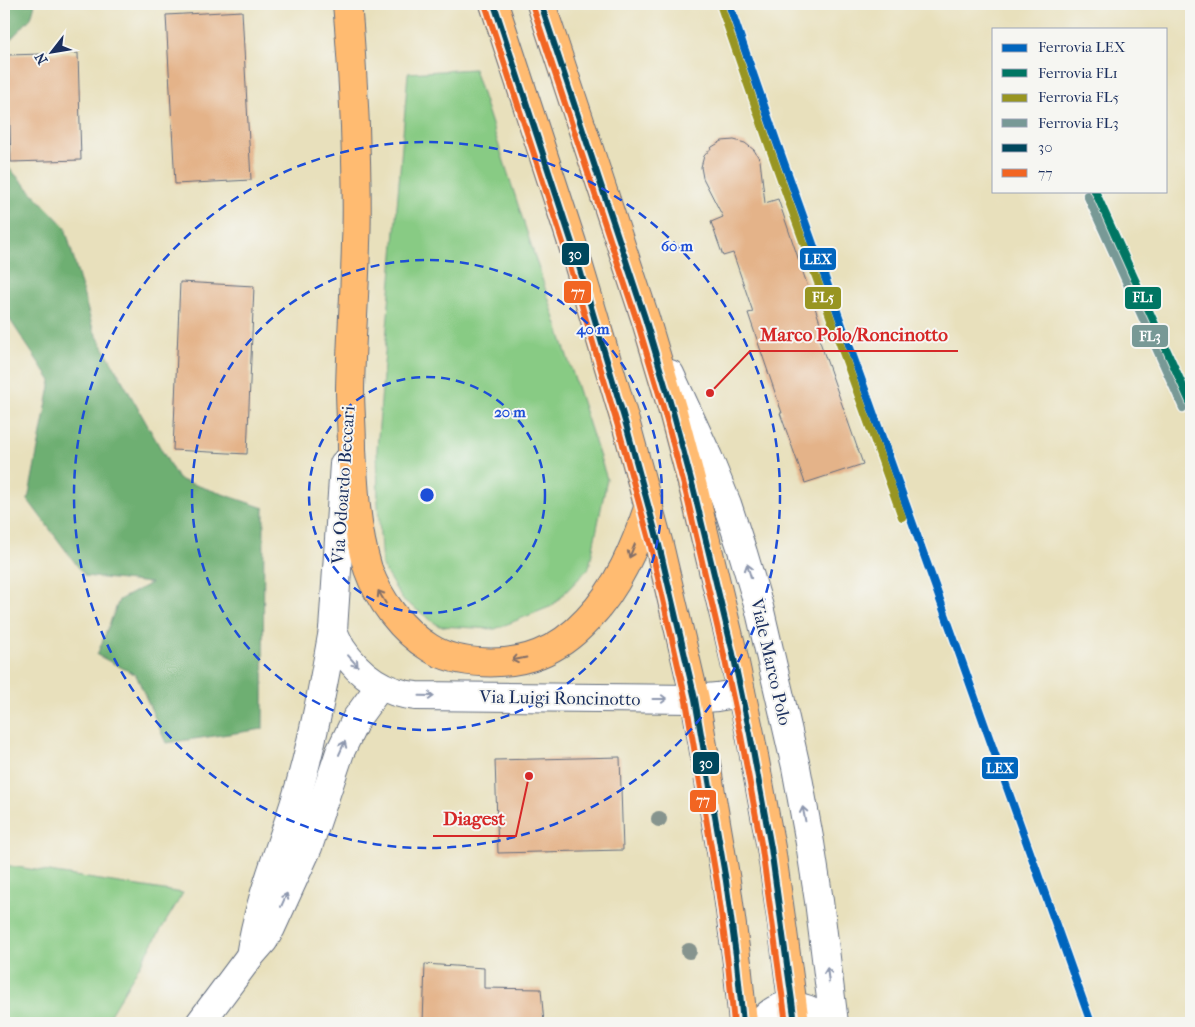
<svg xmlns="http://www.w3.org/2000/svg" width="1195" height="1027" viewBox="0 0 1195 1027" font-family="'IM FELL French Canon',serif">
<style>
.green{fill:#88cb84;stroke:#527d71}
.forest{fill:#6eaf72;stroke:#446f68}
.building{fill:#e4b389}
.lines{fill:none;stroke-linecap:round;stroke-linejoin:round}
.minor-casing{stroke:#636d7f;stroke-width:30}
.major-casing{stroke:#636d7f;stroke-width:30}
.minor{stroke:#fff;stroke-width:28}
.major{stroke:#ffbb71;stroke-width:28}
.bus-1-casing{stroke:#f6f6f2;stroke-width:10}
.bus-2-casing{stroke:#f6f6f2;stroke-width:10}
.bus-1{stroke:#00475d;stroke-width:6}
.bus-2{stroke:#f26522;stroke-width:6}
.rail-1-casing{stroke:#f6f6f2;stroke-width:11}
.rail-2-casing{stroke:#f6f6f2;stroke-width:11}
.rail-3-casing{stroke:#f6f6f2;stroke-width:11}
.rail-4-casing{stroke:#f6f6f2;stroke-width:11}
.rail-1{stroke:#0065bd;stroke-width:8}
.rail-2{stroke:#007663;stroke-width:8}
.rail-3{stroke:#989521;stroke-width:8}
.rail-4{stroke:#789996;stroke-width:8}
.tree{fill:#86948e}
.oneway{stroke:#826e67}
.oneway2{stroke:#8d97ae}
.ring{fill:none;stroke:#1d4ed8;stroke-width:2.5;stroke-dasharray:9 6}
.labels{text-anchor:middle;stroke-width:4;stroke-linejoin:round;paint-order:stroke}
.street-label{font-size:18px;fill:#1b2f5e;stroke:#f6f6f2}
.centre{fill:#1d4ed8;stroke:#f6f6f2;stroke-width:2.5}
.ring-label{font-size:15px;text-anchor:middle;font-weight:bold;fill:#1d4ed8;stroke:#f6f6f2;stroke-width:4;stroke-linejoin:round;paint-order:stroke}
.leader{fill:none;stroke:#d62828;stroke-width:2}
.callout-dot{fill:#d62828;stroke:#f6f6f2;stroke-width:2}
.callout-label{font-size:19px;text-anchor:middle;font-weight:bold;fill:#d62828;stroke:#f6f6f2;stroke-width:4;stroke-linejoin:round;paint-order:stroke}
.line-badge{stroke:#f6f6f2;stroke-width:2}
.badge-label{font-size:14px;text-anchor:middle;font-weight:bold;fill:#fff}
</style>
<rect width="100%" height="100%" fill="#f6f6f2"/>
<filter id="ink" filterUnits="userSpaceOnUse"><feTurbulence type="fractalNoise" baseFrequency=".02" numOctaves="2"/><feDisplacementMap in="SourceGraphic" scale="10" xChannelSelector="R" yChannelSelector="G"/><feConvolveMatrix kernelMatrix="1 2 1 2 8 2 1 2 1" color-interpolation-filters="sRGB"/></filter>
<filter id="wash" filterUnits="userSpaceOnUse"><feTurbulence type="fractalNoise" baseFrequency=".0096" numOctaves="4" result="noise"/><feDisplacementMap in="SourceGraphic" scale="20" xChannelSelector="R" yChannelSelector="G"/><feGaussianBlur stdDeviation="1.12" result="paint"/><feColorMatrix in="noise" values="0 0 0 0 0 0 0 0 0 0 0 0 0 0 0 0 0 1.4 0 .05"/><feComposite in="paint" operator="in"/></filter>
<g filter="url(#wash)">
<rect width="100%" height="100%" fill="#e8e0bc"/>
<!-- green -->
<g class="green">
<path d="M474,69L607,479L589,568L552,606L495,629L439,626L402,599L382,566L378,505L377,449L408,73Z"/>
<path d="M4,865L183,893L105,1023H4Z"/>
</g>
<!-- forest -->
<g class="forest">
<path d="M4,4H35L31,18L4,46Z"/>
<path d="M4,85L9,168L65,227L93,329L178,479L264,508L263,729L166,743L136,675L97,655L119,600L151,583L85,576L28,500L51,381L4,311Z"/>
</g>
<g id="blocks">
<!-- building -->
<g class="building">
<path d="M242,11L251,180L175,184L166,15Z"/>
<path d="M78,53L81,160L11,162L8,55Z"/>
<path d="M734,140L745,143L754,150L760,160L765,203L778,199L825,337L819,339L863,464L805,483L780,413H782L748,313L753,312L733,253L723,256L711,222L723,217L703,178L701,167L704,156L712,147L722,141Z"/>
<path d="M180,282L254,286L247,454L173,450Z"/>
<path d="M620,757L623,850L498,853L495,760Z"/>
<path d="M425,964L484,968V988L541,989L544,1023H423Z"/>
</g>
</g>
</g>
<g filter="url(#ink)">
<use href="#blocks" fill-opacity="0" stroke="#636d7f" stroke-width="1"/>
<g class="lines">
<defs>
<g id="minor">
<path d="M670,374L708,457L727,504L743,553L759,607L783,710L796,767L810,843L819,901L834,1023"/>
<path d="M333,630C335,636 338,642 341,648C359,675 384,693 416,696L695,699L717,697L741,693"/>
<path d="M250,956C258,903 279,853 295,802C312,746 323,687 333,630L344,464"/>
<path d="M200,1023L250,956L264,940L271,928L308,847L340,752L356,719L380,686"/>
<path d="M761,1023C780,997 808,1005 830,1023"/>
</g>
<g id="major">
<path d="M347,4C351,44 353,85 355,126C356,165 358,204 356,243C355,292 351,341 350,389C350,409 352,428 352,448C354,488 356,530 368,569C379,600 402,631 430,648C459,666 509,666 539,654C557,647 574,634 587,620C618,588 635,547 649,505"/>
<path d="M494,4L572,243L627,428L659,545L695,699L726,881L737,963L743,1023"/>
<path d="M541,4L645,318L673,412L694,491L732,649L750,734L771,848L783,932L795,1023"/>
</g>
</defs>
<!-- minor casing -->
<use href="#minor" class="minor-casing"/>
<!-- major casing -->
<use href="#major" class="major-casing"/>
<!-- minor -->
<use href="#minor" class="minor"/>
<!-- major -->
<use href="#major" class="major"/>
<defs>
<g id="bus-1">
<path d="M494,4L572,243L627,428L659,545L695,699L726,881L737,963L743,1023"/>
<path d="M541,4L645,318L673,412L694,491L732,649L750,734L771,848L795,1023"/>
</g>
<g id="bus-2">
<path d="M486,7L564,246L619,430L651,547L686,701L717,882L728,964L734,1023"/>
<path d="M533,7L637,321L665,414L686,493L723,651L741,736L762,849L786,1023"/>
</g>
</defs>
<!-- bus-1 casing -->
<use href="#bus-1" class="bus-1-casing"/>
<!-- bus-2 casing -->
<use href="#bus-2" class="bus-2-casing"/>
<!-- bus-1 -->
<use href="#bus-1" class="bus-1"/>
<!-- bus-2 -->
<use href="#bus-2" class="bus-2"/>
<defs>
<path id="rail-1" d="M729,4L777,143L1091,1023"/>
<path id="rail-2" d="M1095,191L1191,404"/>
<path id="rail-3" d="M721,7L769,146L902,517"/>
<path id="rail-4" d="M1087,195L1183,408"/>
</defs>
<!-- rail-1 casing -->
<use href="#rail-1" class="rail-1-casing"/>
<!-- rail-2 casing -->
<use href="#rail-2" class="rail-2-casing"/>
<!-- rail-3 casing -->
<use href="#rail-3" class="rail-3-casing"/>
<!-- rail-4 casing -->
<use href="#rail-4" class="rail-4-casing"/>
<!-- rail-1 -->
<use href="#rail-1" class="rail-1"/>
<!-- rail-2 -->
<use href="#rail-2" class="rail-2"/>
<!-- rail-3 -->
<use href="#rail-3" class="rail-3"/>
<!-- rail-4 -->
<use href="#rail-4" class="rail-4"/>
</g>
<!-- trees -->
<g class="tree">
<circle cx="659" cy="819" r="8"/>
<circle cx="689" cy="951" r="8"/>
</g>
<!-- one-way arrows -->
<defs><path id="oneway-shaft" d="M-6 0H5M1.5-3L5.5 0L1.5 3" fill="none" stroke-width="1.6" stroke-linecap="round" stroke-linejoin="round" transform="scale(1.25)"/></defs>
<g class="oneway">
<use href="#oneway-shaft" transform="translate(632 551) rotate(113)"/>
<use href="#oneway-shaft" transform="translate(382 597) rotate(-121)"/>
<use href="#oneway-shaft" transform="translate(519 659) rotate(169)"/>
</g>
<g class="oneway2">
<use href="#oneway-shaft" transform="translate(749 571) rotate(-107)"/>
<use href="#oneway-shaft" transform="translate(353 661) rotate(49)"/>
<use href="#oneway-shaft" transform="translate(427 696) rotate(1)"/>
<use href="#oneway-shaft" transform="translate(660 699)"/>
<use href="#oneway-shaft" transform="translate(342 748) rotate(-66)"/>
<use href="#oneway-shaft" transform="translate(804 814) rotate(-101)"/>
<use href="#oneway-shaft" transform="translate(284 900) rotate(-66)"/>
<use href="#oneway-shaft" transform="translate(828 975) rotate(-97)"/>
</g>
</g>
<!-- distance rings -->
<g class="ring">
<circle cx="427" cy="495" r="118"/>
<circle cx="427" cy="495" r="235"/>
<circle cx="427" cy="495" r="353"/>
</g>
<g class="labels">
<!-- street labels -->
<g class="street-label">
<text transform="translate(343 485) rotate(-86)" y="6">Via Odoardo Beccari</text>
<text transform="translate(771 662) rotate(77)" y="6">Viale Marco Polo</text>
<text transform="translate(560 698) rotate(1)" y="6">Via Luigi Roncinotto</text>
</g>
</g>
<circle cx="427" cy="495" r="8" class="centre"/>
<g class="ring-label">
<text x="677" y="251">60 m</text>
<text x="593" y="334">40 m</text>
<text x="510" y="417">20 m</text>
</g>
<!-- callouts -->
<path class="leader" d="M710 393L750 351H958M529 776L516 836H433"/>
<g class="callout-dot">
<circle cx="710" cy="393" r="5"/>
<circle cx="529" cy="776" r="5"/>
</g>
<g class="callout-label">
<text x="854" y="341">Marco Polo/Roncinotto</text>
<text x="474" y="825">Diagest</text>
</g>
<g class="line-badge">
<rect x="561" y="242" width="29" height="24" rx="5" fill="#00475d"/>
<rect x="799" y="247" width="38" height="24" rx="5" fill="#0065bd"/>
<rect x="563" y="280" width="29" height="24" rx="5" fill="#f26522"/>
<rect x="1124" y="286" width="38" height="24" rx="5" fill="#007663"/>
<rect x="804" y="286" width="38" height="24" rx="5" fill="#989521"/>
<rect x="1131" y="324" width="38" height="24" rx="5" fill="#789996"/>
<rect x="692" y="751" width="28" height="24" rx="5" fill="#00475d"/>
<rect x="981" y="756" width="38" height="24" rx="5" fill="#0065bd"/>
<rect x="689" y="789" width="28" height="24" rx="5" fill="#f26522"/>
</g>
<g class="badge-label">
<text x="575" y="259">30</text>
<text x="818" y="264">LEX</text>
<text x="578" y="297">77</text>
<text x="1143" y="302">FL1</text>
<text x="823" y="302">FL5</text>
<text x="1150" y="341">FL3</text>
<text x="706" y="768">30</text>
<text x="1000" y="773">LEX</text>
<text x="703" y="805">77</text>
</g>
<!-- margin -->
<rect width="1195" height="1027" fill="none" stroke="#f6f6f2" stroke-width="20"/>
<!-- legend -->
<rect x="992" y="28" width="175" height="165" fill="#f6f6f2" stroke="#9ea6b7"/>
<rect x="1002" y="44" width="25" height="8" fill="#0065bd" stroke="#9ea6b7"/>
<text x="1038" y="52" font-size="15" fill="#1b2f5e">Ferrovia LEX</text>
<rect x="1002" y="69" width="25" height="8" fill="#007663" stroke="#9ea6b7"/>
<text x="1038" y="78" font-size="15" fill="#1b2f5e">Ferrovia FL1</text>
<rect x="1002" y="94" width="25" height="8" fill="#989521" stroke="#9ea6b7"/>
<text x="1038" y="102" font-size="15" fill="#1b2f5e">Ferrovia FL5</text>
<rect x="1002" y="119" width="25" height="8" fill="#789996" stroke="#9ea6b7"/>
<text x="1038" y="128" font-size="15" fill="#1b2f5e">Ferrovia FL3</text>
<rect x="1002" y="144" width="25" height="8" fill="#00475d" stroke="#9ea6b7"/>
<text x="1038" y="152" font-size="15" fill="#1b2f5e">30</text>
<rect x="1002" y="169" width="25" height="8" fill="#f26522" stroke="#9ea6b7"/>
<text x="1038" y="178" font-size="15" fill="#1b2f5e">77</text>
<!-- north arrow -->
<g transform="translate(52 52) rotate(239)" stroke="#f6f6f2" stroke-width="4" paint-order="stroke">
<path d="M0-4L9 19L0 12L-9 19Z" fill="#1b2f5e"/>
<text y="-8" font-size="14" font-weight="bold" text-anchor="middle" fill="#1b2f5e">N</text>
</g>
</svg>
